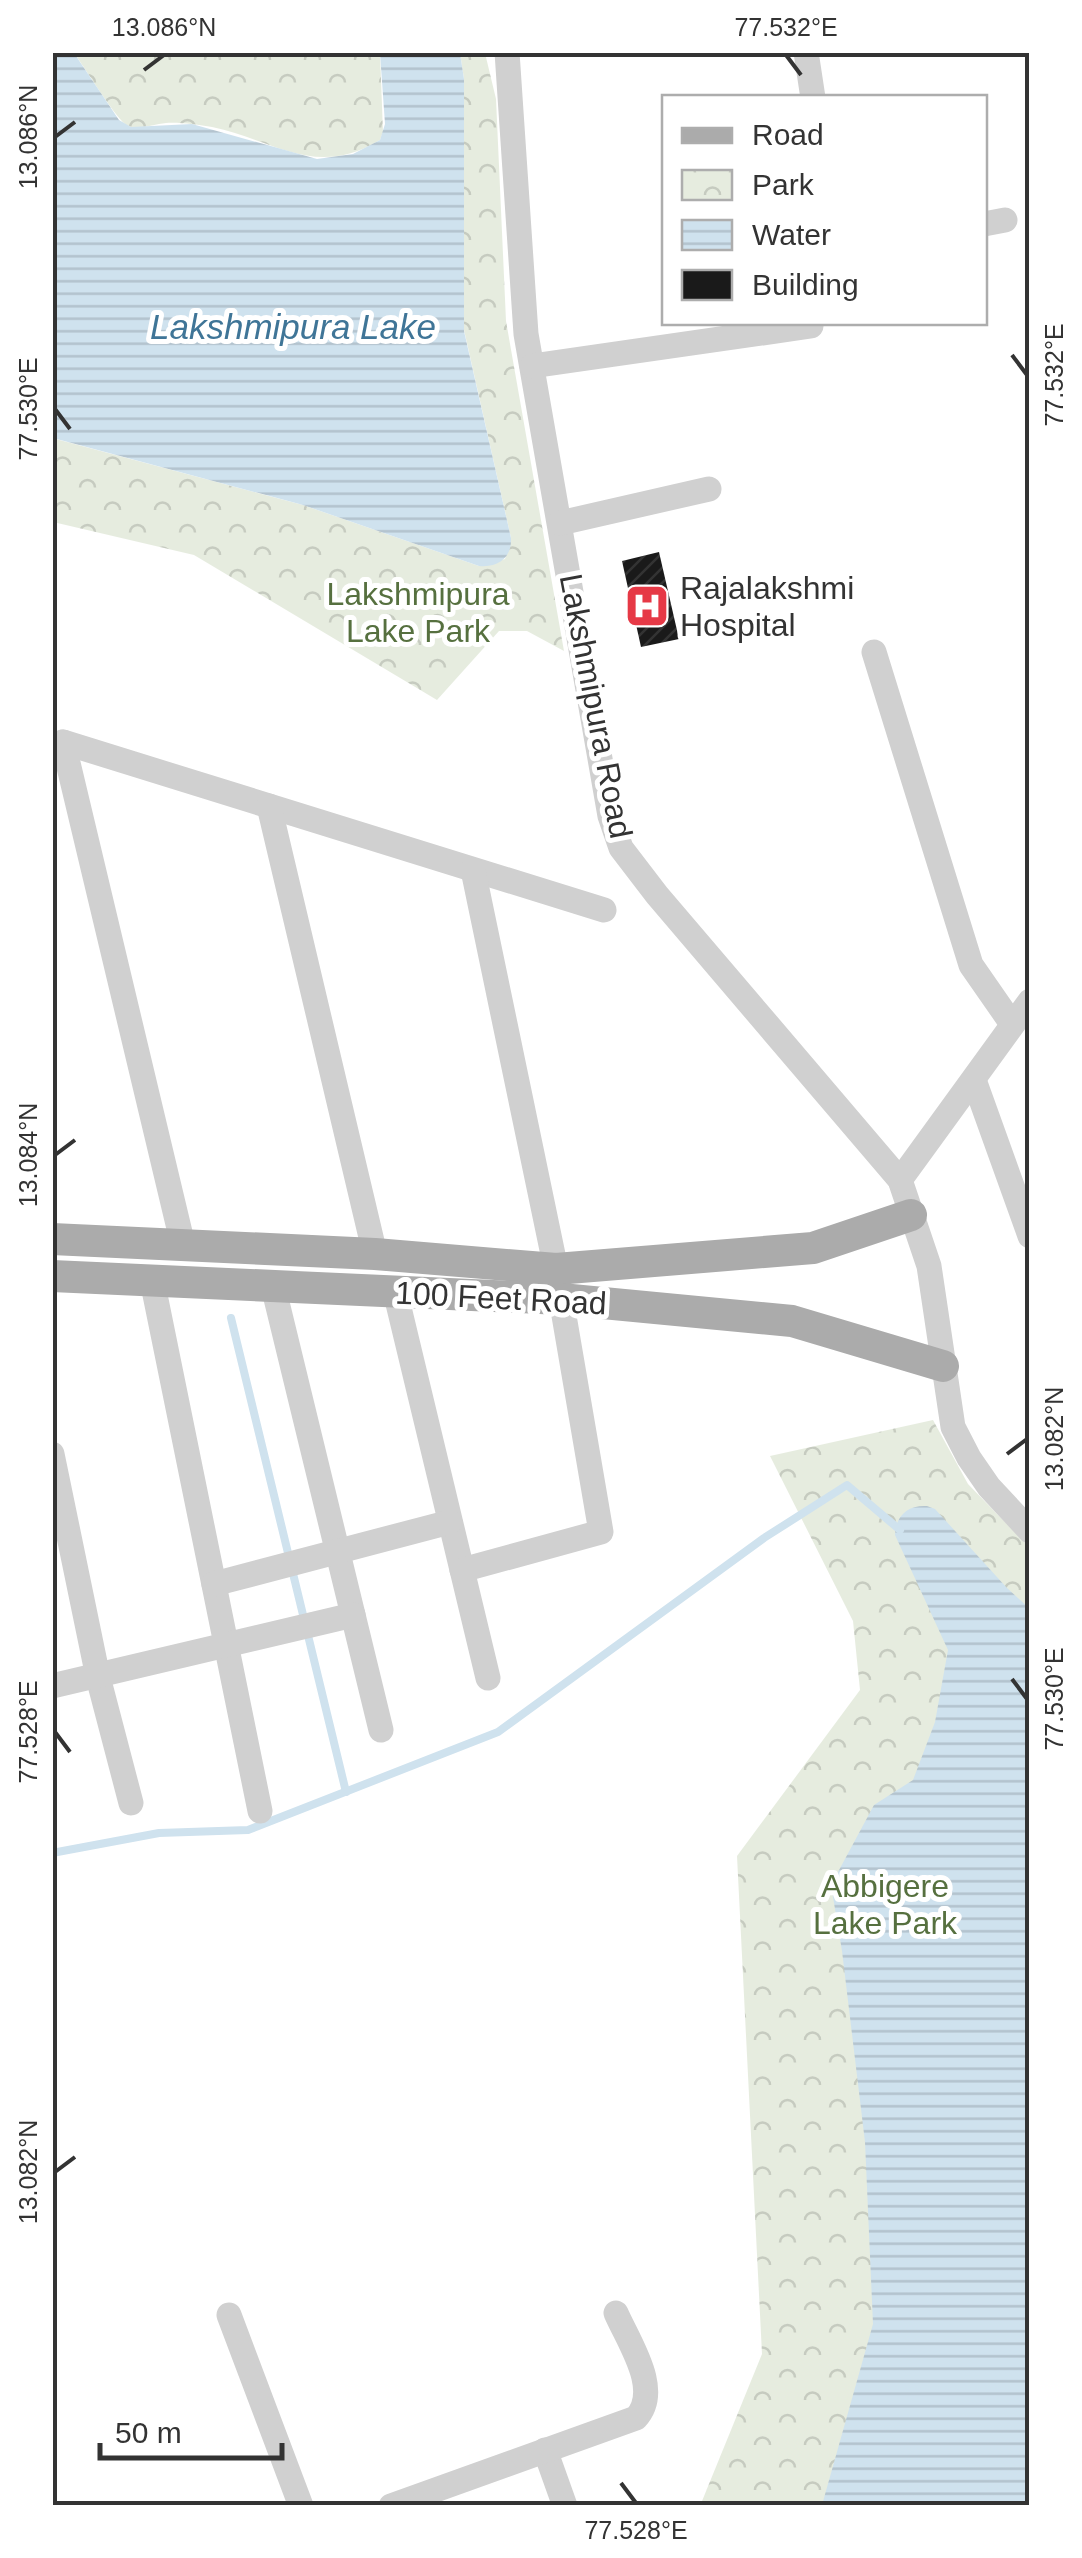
<svg xmlns="http://www.w3.org/2000/svg" width="1082" height="2558" viewBox="0 0 1082 2558" font-family="Helvetica,sans-serif">
<style>
.park{fill:url(#park-crowns)}
.water{fill:url(#water-rules)}
.lines{fill:none;stroke-linecap:round;stroke-linejoin:round}
.stream{stroke:#cfe2ee;stroke-width:8}
.building{fill:url(#building-hatch)}
.minor{stroke:#d0d0d0;stroke-width:25}
.major{stroke:#ababab;stroke-width:32}
.ticks{fill:none;stroke:#333;stroke-width:4}
.labels{text-anchor:middle;stroke-width:10;stroke-linejoin:round;paint-order:stroke}
.poi-label{font-size:32px;fill:#333;stroke:#fff;text-anchor:start}
.park-label{font-size:32px;fill:#56703f;stroke:#fff}
.street-label{font-size:32px;fill:#333;stroke:#fff}
.water-label{font-size:35px;font-style:italic;fill:#3f7597;stroke:#fff}
.neatline{fill:none;stroke:#333;stroke-width:4}
.ticks-label{font-size:25px;text-anchor:middle;fill:#333}
</style>
<defs>
<pattern id="park-crowns" width="20" height="18" patternUnits="userSpaceOnUse" patternTransform="scale(2.5)"><rect width="20" height="18" fill="#e6ecdf"/><path d="M2 6a3 3 0 1 1 6 0M12 15a3 3 0 1 1 6 0" fill="none" stroke="#c6cbc0"/></pattern>
<pattern id="water-rules" width="6" height="5" patternUnits="userSpaceOnUse" patternTransform="scale(2.5)"><rect width="6" height="5" fill="#cfe2ee"/><path d="M0 2.5h6" fill="none" stroke="#b2c2cd"/></pattern>
<pattern id="building-hatch" width="6" height="6" patternUnits="userSpaceOnUse" patternTransform="scale(2.5)"><rect width="6" height="6" fill="#1a1a1a"/><path d="M-1 1l2-2M0 6l6-6M5 7l2-2" fill="none" stroke="#333"/></pattern>
</defs>
<rect width="100%" height="100%" fill="#fff"/>
<!-- park -->
<g class="park">
<path d="M74,53H380L383,132L380,140C315,179 277,141 212,127C198,125 180,122 166,123C154,124 140,130 128,126C117,121 84,66 74,53Z"/>
<path d="M460,53H485L496,99L506,321L564,651L527,631H499L437,700L194,555L53,522L52,438L303,505L479,566L505,559L511,538L464,330V79Z"/>
<path d="M933,1420L968,1484L1029,1547V2505L700,2506L762,2354L737,1856L860,1690L853,1621L770,1456Z"/>
</g>
<!-- water -->
<g class="water">
<path d="M52,53H74L119,120L131,127L192,124L317,159L353,154L380,140L385,124L380,53H460L464,79V331L511,538C512,558 498,568 479,566L303,505L53,438Z"/>
<path d="M927,1506L935,1509L1007,1588L1029,1608V2505H822L873,2324L865,2142L842,1951L831,1885L874,1805L913,1780L935,1722L948,1650L895,1535C896,1515 908,1505 927,1506Z"/>
</g>
<g class="lines">
<!-- stream -->
<g class="stream">
<path d="M231,1318L346,1792"/>
<path d="M52,1853L159,1833L248,1830L498,1732L764,1538L847,1485L900,1530"/>
</g>
</g>
<!-- building -->
<path class="building" d="M659,552L679,639L641,647L622,561Z"/>
<g class="lines">
<!-- minor -->
<g class="minor">
<path d="M507,52L526,334L610,816L621,848L657,895L900,1180L929,1266L953,1427L969,1458L989,1487L1030,1531"/>
<path d="M806,52L813,98"/>
<path d="M984,224L1005,220"/>
<path d="M532,366L811,326"/>
<path d="M560,523L709,489"/>
<path d="M874,652L971,965L1012,1024"/>
<path d="M63,742L604,910"/>
<path d="M63,742L183,1245"/>
<path d="M269,806L375,1254"/>
<path d="M974,1080L1030,1236"/>
<path d="M900,1180L1030,1001"/>
<path d="M152,1280L260,1811"/>
<path d="M273,1286L381,1730"/>
<path d="M395,1291L488,1678"/>
<path d="M52,1454L98,1677L131,1803"/>
<path d="M462,1570L601,1532L556,1269L473,870"/>
<path d="M214,1584L450,1522"/>
<path d="M52,1686L353,1615"/>
<path d="M229,2315L301,2506"/>
<path d="M545,2450L565,2506"/>
<path d="M391,2506L636,2418C662,2390 629,2343 616,2313"/>
</g>
<!-- major -->
<g class="major">
<path d="M52,1239L375,1254L556,1269L813,1248L911,1215"/>
<path d="M52,1276L561,1299L792,1321L943,1366"/>
</g>
</g>
<!-- ticks -->
<path class="ticks" d="M786,55L801,75M144,70L164,55M55,137L75,122M1012,355L1027,375M55,409L70,429M55,1155L75,1140M1007,1454L1027,1439M1012,1679L1027,1699M55,1732L70,1752M55,2172L75,2157M621,2483L636,2503"/>
<!-- icons -->
<defs>
<symbol id="hospital-square" viewBox="-11 -11 22 22"><rect x="-9" y="-9" width="18" height="18" rx="4" fill="#e63946" stroke="#fff"/><path d="M-5-5h3v3.5h4V-5h3V5h-3V1.5h-4V5h-3Z" fill="#fff"/></symbol>
</defs>
<g fill-rule="evenodd">
<use href="#hospital-square" x="622" y="581" width="50" height="50"/>
</g>
<g class="labels">
<!-- poi labels -->
<g class="poi-label">
<text x="680" y="599">Rajalakshmi<tspan x="680" dy="37">Hospital</tspan></text>
</g>
<!-- park labels -->
<g class="park-label">
<text x="418" y="605">Lakshmipura<tspan x="418" dy="37">Lake Park</tspan></text>
<text x="885" y="1897">Abbigere<tspan x="885" dy="37">Lake Park</tspan></text>
</g>
<!-- street labels -->
<g class="street-label">
<text transform="translate(596 706) rotate(79)" y="11">Lakshmipura Road</text>
<text transform="translate(501 1298) rotate(3)" y="11">100 Feet Road</text>
</g>
<!-- water labels -->
<g class="water-label">
<text x="293" y="339">Lakshmipura Lake</text>
</g>
</g>
<!-- border -->
<rect width="1082" height="2558" fill="none" stroke="#ffffff" stroke-width="110"/>
<!-- legend -->
<rect x="662" y="95" width="325" height="230" fill="#ffffff" stroke="#adadad" stroke-width="2.5"/>
<rect x="682" y="128" width="50" height="15" fill="#ababab" stroke="#adadad" stroke-width="2.5"/>
<text x="752" y="145" font-size="30" fill="#333333">Road</text>
<rect x="682" y="170" width="50" height="30" fill="url(#park-crowns)" stroke="#adadad" stroke-width="2.5"/>
<text x="752" y="195" font-size="30" fill="#333333">Park</text>
<rect x="682" y="220" width="50" height="30" fill="url(#water-rules)" stroke="#adadad" stroke-width="2.5"/>
<text x="752" y="245" font-size="30" fill="#333333">Water</text>
<rect x="682" y="270" width="50" height="30" fill="#1a1a1a" stroke="#adadad" stroke-width="2.5"/>
<text x="752" y="295" font-size="30" fill="#333333">Building</text>
<!-- scale -->
<path d="M100 2443v15h182v-15" fill="none" stroke="#333333" stroke-width="5"/>
<text x="115" y="2443" font-size="30" fill="#333333" stroke="#ffffff" stroke-width="8" paint-order="stroke">50 m</text>
<rect x="55" y="55" width="972" height="2448" class="neatline"/>
<g class="ticks-label">
<text x="164" y="36">13.086°N</text>
<text x="786" y="36">77.532°E</text>
<text transform="translate(28 137) rotate(-90)" y="9">13.086°N</text>
<text transform="translate(1054 375) rotate(-90)" y="9">77.532°E</text>
<text transform="translate(28 409) rotate(-90)" y="9">77.530°E</text>
<text transform="translate(28 1155) rotate(-90)" y="9">13.084°N</text>
<text transform="translate(1054 1439) rotate(-90)" y="9">13.082°N</text>
<text transform="translate(1054 1699) rotate(-90)" y="9">77.530°E</text>
<text transform="translate(28 1732) rotate(-90)" y="9">77.528°E</text>
<text transform="translate(28 2172) rotate(-90)" y="9">13.082°N</text>
<text x="636" y="2539">77.528°E</text>
</g>
</svg>
